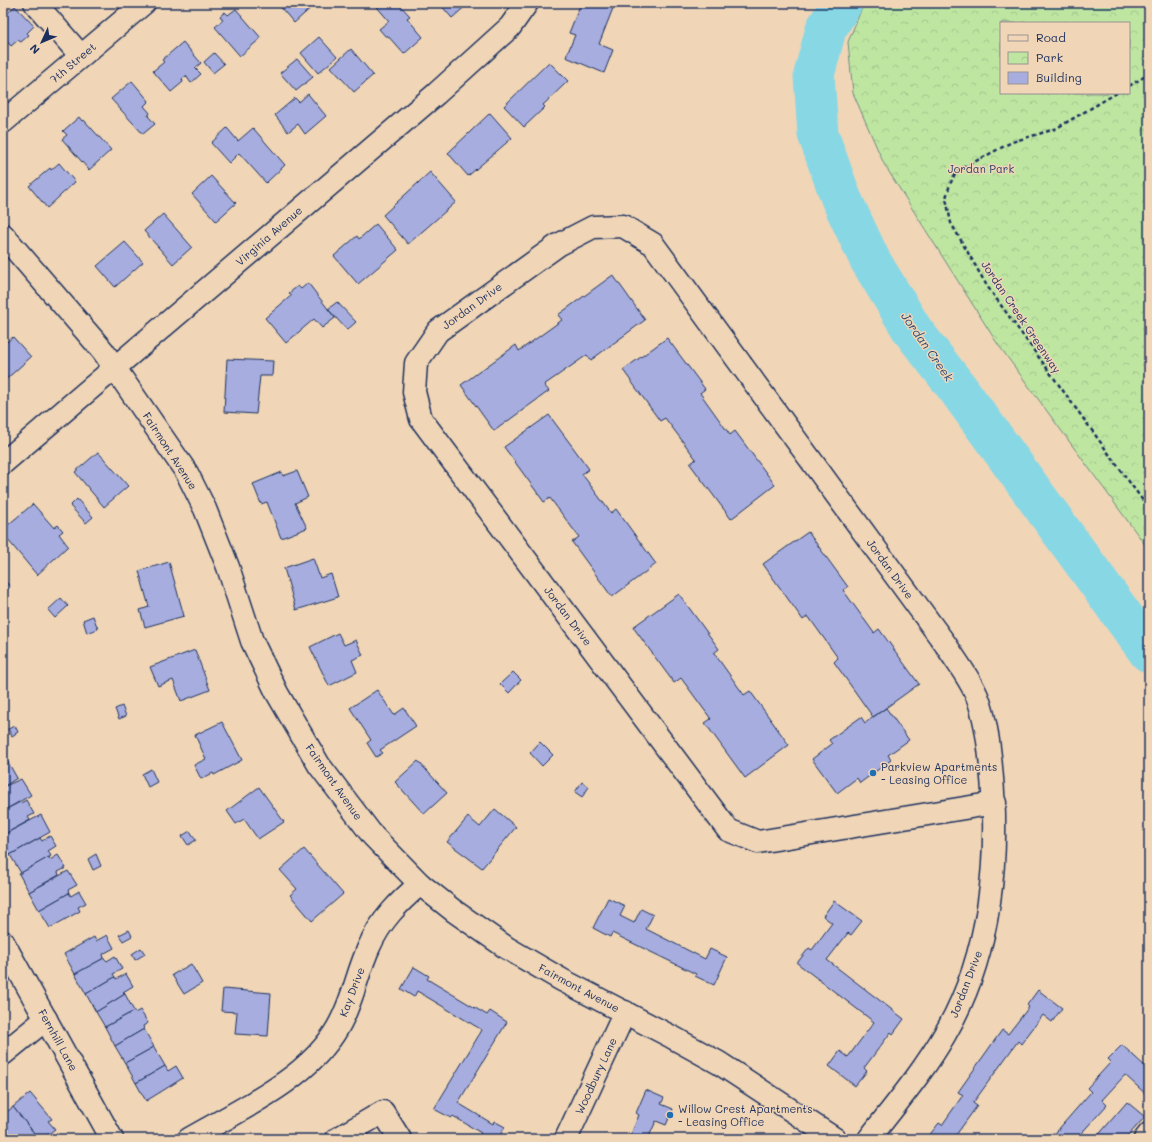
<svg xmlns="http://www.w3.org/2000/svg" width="1152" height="1142" viewBox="0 0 1152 1142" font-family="Mali,sans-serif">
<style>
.park{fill:url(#park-crowns);stroke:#6c8a80;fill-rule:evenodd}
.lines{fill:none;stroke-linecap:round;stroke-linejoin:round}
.river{stroke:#88d7e5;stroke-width:41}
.building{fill:#a7aedf;stroke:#1b2f5e}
.minor-casing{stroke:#1b2f5e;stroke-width:25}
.path{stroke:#1b2f5e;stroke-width:2.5;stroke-dasharray:4 3;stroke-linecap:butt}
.minor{stroke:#f0d6b7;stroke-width:22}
.poi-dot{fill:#1f6fb2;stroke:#f0d6b7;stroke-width:1.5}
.labels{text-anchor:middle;stroke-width:3;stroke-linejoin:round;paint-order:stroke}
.street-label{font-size:11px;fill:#1b2f5e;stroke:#f0d6b7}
.park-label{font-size:11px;fill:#2b4165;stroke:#f0d6b7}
.poi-label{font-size:11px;fill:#1b2f5e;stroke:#f0d6b7;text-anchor:start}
.water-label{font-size:12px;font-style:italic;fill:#2b4872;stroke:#f0d6b7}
</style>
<defs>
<pattern id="park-crowns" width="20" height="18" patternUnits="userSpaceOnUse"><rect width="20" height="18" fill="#bee6a1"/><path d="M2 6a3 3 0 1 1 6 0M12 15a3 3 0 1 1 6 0" fill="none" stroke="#a3c68d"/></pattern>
</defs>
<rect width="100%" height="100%" fill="#f0d6b7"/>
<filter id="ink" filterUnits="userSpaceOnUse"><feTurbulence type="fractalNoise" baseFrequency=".025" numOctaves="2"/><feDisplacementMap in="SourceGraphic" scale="8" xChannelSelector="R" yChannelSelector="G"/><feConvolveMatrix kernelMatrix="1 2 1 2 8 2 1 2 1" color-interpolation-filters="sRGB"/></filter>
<g filter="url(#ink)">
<!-- park -->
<path class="park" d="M864,3H1149V550L997,343L884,164L853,93L848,42ZM1001,23H1129V93H1001Z"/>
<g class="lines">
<!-- river -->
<path class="river" d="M842,3L826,29L814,75L818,134L841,198L870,260L913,331L958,389L1149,652"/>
</g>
<!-- building -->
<g class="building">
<path d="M277,3H313L314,5L294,23Z"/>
<path d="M383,3H398L410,16L407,18L423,37L404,54L387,35L386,37L379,29L389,21L377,7Z"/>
<path d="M439,3H469L452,18Z"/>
<path d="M581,3H615L599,44L613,50L604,73L566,57L575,35L569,33Z"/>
<path d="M15,6L34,26L27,33L29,35L21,42L18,40L11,46L3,37V17Z"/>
<path d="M236,9L261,38L240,56L215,27L223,20L220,16L225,12L228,15Z"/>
<path d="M319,37L337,57L318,73L301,53Z"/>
<path d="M183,42L201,63L195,68L201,74L191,83L186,76L182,79L183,82L171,92L153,71L164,62L162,60Z"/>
<path d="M351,49L373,75L354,92L331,67Z"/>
<path d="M214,53L224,64L213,73L204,62Z"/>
<path d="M297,59L313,77L296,91L280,73Z"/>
<path d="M549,62L568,81L543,105L545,107L524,127L504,106Z"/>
<path d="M132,81L149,101L144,106L150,113L148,116L155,124L143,134L111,99Z"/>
<path d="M308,94L326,116L305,134L298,124L288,132L275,115L295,98L299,102Z"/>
<path d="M490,113L512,138L468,176L448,153Z"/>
<path d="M79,117L82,121L84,120L111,150L89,170L62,139L67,135L63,131Z"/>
<path d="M227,128L238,141L253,128L285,165L266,183L239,153L229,163L211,143Z"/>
<path d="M59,163L75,182L47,208L29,186L50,168L51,170Z"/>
<path d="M430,172L456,202L408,244L383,215Z"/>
<path d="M211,176L236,203L216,221L192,194Z"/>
<path d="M163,214L192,247L173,264L144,231Z"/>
<path d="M376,224L398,250L358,284L334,256L357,236L359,239Z"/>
<path d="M125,242L143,262L115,287L97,266Z"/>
<path d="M613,275L645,320L591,360L587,355L544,385L549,391L494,431L461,385L516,345L519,351L562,320L558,315Z"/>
<path d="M308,283L335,318L322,328L314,319L286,343L265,318L292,295L289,293L298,286L301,289Z"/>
<path d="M337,302L356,322L347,330L328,309Z"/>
<path d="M13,337L31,357L3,382V345Z"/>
<path d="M667,338L705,389L700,393L730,435L735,431L775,485L731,519L690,464L696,459L665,418L660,421L623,370Z"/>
<path d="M227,359L273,361L272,376H260L256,414L224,412Z"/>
<path d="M549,415L589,469L582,474L611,513L616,509L656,564L612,597L572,542L579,537L550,498L544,502L504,447Z"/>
<path d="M98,452L128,486L104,507L75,472Z"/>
<path d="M297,471L308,497L295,503L307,528L281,538L267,502L261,504L253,484L282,472L283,476Z"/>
<path d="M77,499L93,517L86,523L70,506Z"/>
<path d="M33,504L54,528L58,525L63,531L59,534L68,546L37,575L3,534V529Z"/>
<path d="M808,532L848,587L843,590L874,633L879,629L919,684L873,717L834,662L838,658L808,616L803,620L763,564Z"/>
<path d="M313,558L320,578L331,574L338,597L296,610L284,568Z"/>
<path d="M169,562L184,616L145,627L140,610L149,607L139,571Z"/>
<path d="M3,578L10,587L3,593Z"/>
<path d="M679,594L719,649L714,653L744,695L750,691L789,745L745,778L705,723L711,719L681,678L674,683L633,627Z"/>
<path d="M61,598L68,606L55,618L48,610Z"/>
<path d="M93,616L98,629L87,633L83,620Z"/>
<path d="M338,633L344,645L356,640L363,655L352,660L357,672L329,686L310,647Z"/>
<path d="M195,650L210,690L181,701L173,680L158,686L150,667Z"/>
<path d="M513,672L521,680L509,693L500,684Z"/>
<path d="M377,690L394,715L404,708L416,726L380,750L383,753L376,757L367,743L371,740L350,708Z"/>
<path d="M122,706L126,716L119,719L115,709Z"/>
<path d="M886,708L909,740L888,755L891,760L860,783L857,778L837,793L812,759L832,744L829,740L861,717L865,723Z"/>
<path d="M222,722L242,760L214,775L213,773L201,779L194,765L206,759L195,735Z"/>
<path d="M15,726L18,732L12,736L8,729Z"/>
<path d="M540,742L553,755L542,766L530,753Z"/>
<path d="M5,757L17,778L3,787V759Z"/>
<path d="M418,761L447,793L424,814L395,782Z"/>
<path d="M151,769L157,782L148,787L142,774Z"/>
<path d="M21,779L31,795L3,811V787Z"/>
<path d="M582,782L589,787L582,797L575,792Z"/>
<path d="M259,787L284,822L258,839L244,819L236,824L227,811Z"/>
<path d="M26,800L34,814L28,817L30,820L3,835V811L20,802L21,803Z"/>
<path d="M495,809L516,827L482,868L447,842L468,817L480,827Z"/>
<path d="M41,815L50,832L10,855L3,842V835Z"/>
<path d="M190,831L196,840L188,845L182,836Z"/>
<path d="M50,836L56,846L48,851L51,856L21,873L10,855L40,838L42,841Z"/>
<path d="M304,849L343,894L312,921L290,895L297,889L280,870Z"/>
<path d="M96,854L101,866L93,870L88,859Z"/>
<path d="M58,855L66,868L58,872L59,875L29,892L19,874L49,857L50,860Z"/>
<path d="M68,871L77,885L68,890L69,893L39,910L29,892Z"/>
<path d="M79,891L86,903L78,907L80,911L50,928L39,910L69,893L71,896Z"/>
<path d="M608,898L625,906L620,916L634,923L641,909L653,915L646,929L705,959L710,949L727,957L714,985L695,976L696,974L612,933L610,937L593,928Z"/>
<path d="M834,901L862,921L851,935L848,933L827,960L904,1019L893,1034L891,1032L864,1068L867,1071L855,1086L829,1066L840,1051L848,1057L874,1022L797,963L809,948L812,950L832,923L823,916Z"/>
<path d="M129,930L132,936L123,941L119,935Z"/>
<path d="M107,935L114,948L103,954L104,958L75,974L64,954L94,937L96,941Z"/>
<path d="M141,948L145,954L135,960L132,954Z"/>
<path d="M115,956L122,969L113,974L115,977L86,994L75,974L104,958L107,961Z"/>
<path d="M191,964L202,983L184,994L172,975Z"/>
<path d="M414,967L429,976L427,979L487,1015L490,1011L507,1022L458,1103L493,1124L494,1121L505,1127L498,1139H477L481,1133L453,1116L451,1118L434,1109L482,1030L417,991L414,997L401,989Z"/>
<path d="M126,974L133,986L123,992L125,994L96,1012L86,994L115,977L116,979Z"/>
<path d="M223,989L271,993L268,1036L235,1034L237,1012L221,1011Z"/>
<path d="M1038,990L1062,1008L1052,1022L1043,1015L1021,1044L1018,1041L973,1103L977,1106L956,1135L962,1139H931L928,1137L939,1123L942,1125L963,1095L958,1092L1002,1030L1008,1034L1029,1007L1027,1005Z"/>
<path d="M125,994L134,1011L105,1027L96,1012Z"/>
<path d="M140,1010L148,1023L143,1026L144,1029L115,1046L105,1027L134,1011L135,1013Z"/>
<path d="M144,1029L154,1047L125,1063L115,1046Z"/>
<path d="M1122,1045L1149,1070V1097L1125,1075L1102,1100L1107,1105L1076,1139H1050L1091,1092L1087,1088L1111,1062L1108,1059Z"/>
<path d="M154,1047L165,1066L136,1083L125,1063Z"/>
<path d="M165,1066L168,1071L176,1066L183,1078L146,1101L136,1083Z"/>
<path d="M646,1090L664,1098L661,1104L673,1109L666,1125L656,1121L648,1139H629L639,1115L636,1113Z"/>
<path d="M30,1093L52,1119L48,1121L55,1129L42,1139H39L13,1107Z"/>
<path d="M1127,1102L1145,1117L1125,1139H1095Z"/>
<path d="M13,1107L34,1133L31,1136L33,1139H13L3,1127V1115Z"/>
<path d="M3,1127L13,1139H3Z"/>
</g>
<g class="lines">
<defs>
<g id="minor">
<path d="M35,3L81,56"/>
<path d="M3,122L144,3"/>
<path d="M3,235L103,351L187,473L205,509L228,567L252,641L277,693L319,765L373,836L420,884L454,911L507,948L562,980L672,1037L719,1063L835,1139"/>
<path d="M3,463L436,94L510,27L527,3"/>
<path d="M3,942L112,1139"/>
<path d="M3,1054L46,1019"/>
<path d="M189,1139C239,1110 309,1079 338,1027C353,1001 357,973 369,947C380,921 399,902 420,884"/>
<path d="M337,1139L383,1112L400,1139"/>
<path d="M566,1139L625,1012"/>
<path d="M869,1139C895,1105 924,1071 945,1034C991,955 1000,857 991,767C989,744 986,718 977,696C970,679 956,661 946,645L653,244L623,226L593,227L558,245L438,331L416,363L414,392L421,419L728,830L758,842L995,803"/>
<path d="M1145,1139L1149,1134"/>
</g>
</defs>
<!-- minor casing -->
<use href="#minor" class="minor-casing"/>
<!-- path -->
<g class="path">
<path d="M1129,86L1149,74"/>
<path d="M1117,93L1055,129L1012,142L957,171L950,184L946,198L951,223L987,286L1149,509"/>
</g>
<!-- minor -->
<use href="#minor" class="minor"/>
</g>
</g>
<!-- markers -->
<g class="poi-dot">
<circle cx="873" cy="773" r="4"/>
<circle cx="670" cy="1115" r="4"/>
</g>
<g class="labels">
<!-- street labels -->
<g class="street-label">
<text transform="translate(73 63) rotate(-40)" y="4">7th Street</text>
<text transform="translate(269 236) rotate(-41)" y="4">Virginia Avenue</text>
<text transform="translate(472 306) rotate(-36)" y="4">Jordan Drive</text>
<text transform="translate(1021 317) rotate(56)" y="4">Jordan Creek Greenway</text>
<text transform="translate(170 451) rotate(57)" y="4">Fairmont Avenue</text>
<text transform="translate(890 569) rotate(54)" y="4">Jordan Drive</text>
<text transform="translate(568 616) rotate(53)" y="4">Jordan Drive</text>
<text transform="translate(334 782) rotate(55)" y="4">Fairmont Avenue</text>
<text transform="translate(966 984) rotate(-69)" y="4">Jordan Drive</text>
<text transform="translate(579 988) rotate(28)" y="4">Fairmont Avenue</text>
<text transform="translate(352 992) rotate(-69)" y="4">Kay Drive</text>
<text transform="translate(58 1040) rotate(61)" y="4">Fernhill Lane</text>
<text transform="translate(596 1076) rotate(-65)" y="4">Woodbury Lane</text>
</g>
<!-- park labels -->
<g class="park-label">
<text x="981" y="173">Jordan Park</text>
</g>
<!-- poi labels -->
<g class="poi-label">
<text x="881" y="771">Parkview Apartments<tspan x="881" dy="13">- Leasing Office</tspan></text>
<text x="678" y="1113">Willow Crest Apartments<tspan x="678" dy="13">- Leasing Office</tspan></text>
</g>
<!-- water labels -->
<g class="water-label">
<text transform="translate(927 347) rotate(55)" y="4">Jordan Creek</text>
</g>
</g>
<!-- margin -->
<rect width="1152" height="1142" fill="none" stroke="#f0d6b7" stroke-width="16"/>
<rect x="8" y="8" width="1136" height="1126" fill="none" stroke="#1b2f5e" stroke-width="1.5" filter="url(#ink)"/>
<!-- legend -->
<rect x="1000" y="22" width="130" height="72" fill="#f0d6b7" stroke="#9b9393"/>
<rect x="1008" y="35" width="20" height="6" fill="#f0d6b7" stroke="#9b9393"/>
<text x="1036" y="42" font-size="12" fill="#1b2f5e">Road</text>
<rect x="1008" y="52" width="20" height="12" fill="url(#park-crowns)" stroke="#9b9393"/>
<text x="1036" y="62" font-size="12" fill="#1b2f5e">Park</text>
<rect x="1008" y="72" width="20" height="12" fill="#a7aedf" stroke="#9b9393"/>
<text x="1036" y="82" font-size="12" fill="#1b2f5e">Building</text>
<!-- north arrow -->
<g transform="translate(42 42) rotate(226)" stroke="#f0d6b7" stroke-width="3" paint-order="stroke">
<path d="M0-3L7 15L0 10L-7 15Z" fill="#1b2f5e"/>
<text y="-6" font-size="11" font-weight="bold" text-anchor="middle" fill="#1b2f5e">N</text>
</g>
</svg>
